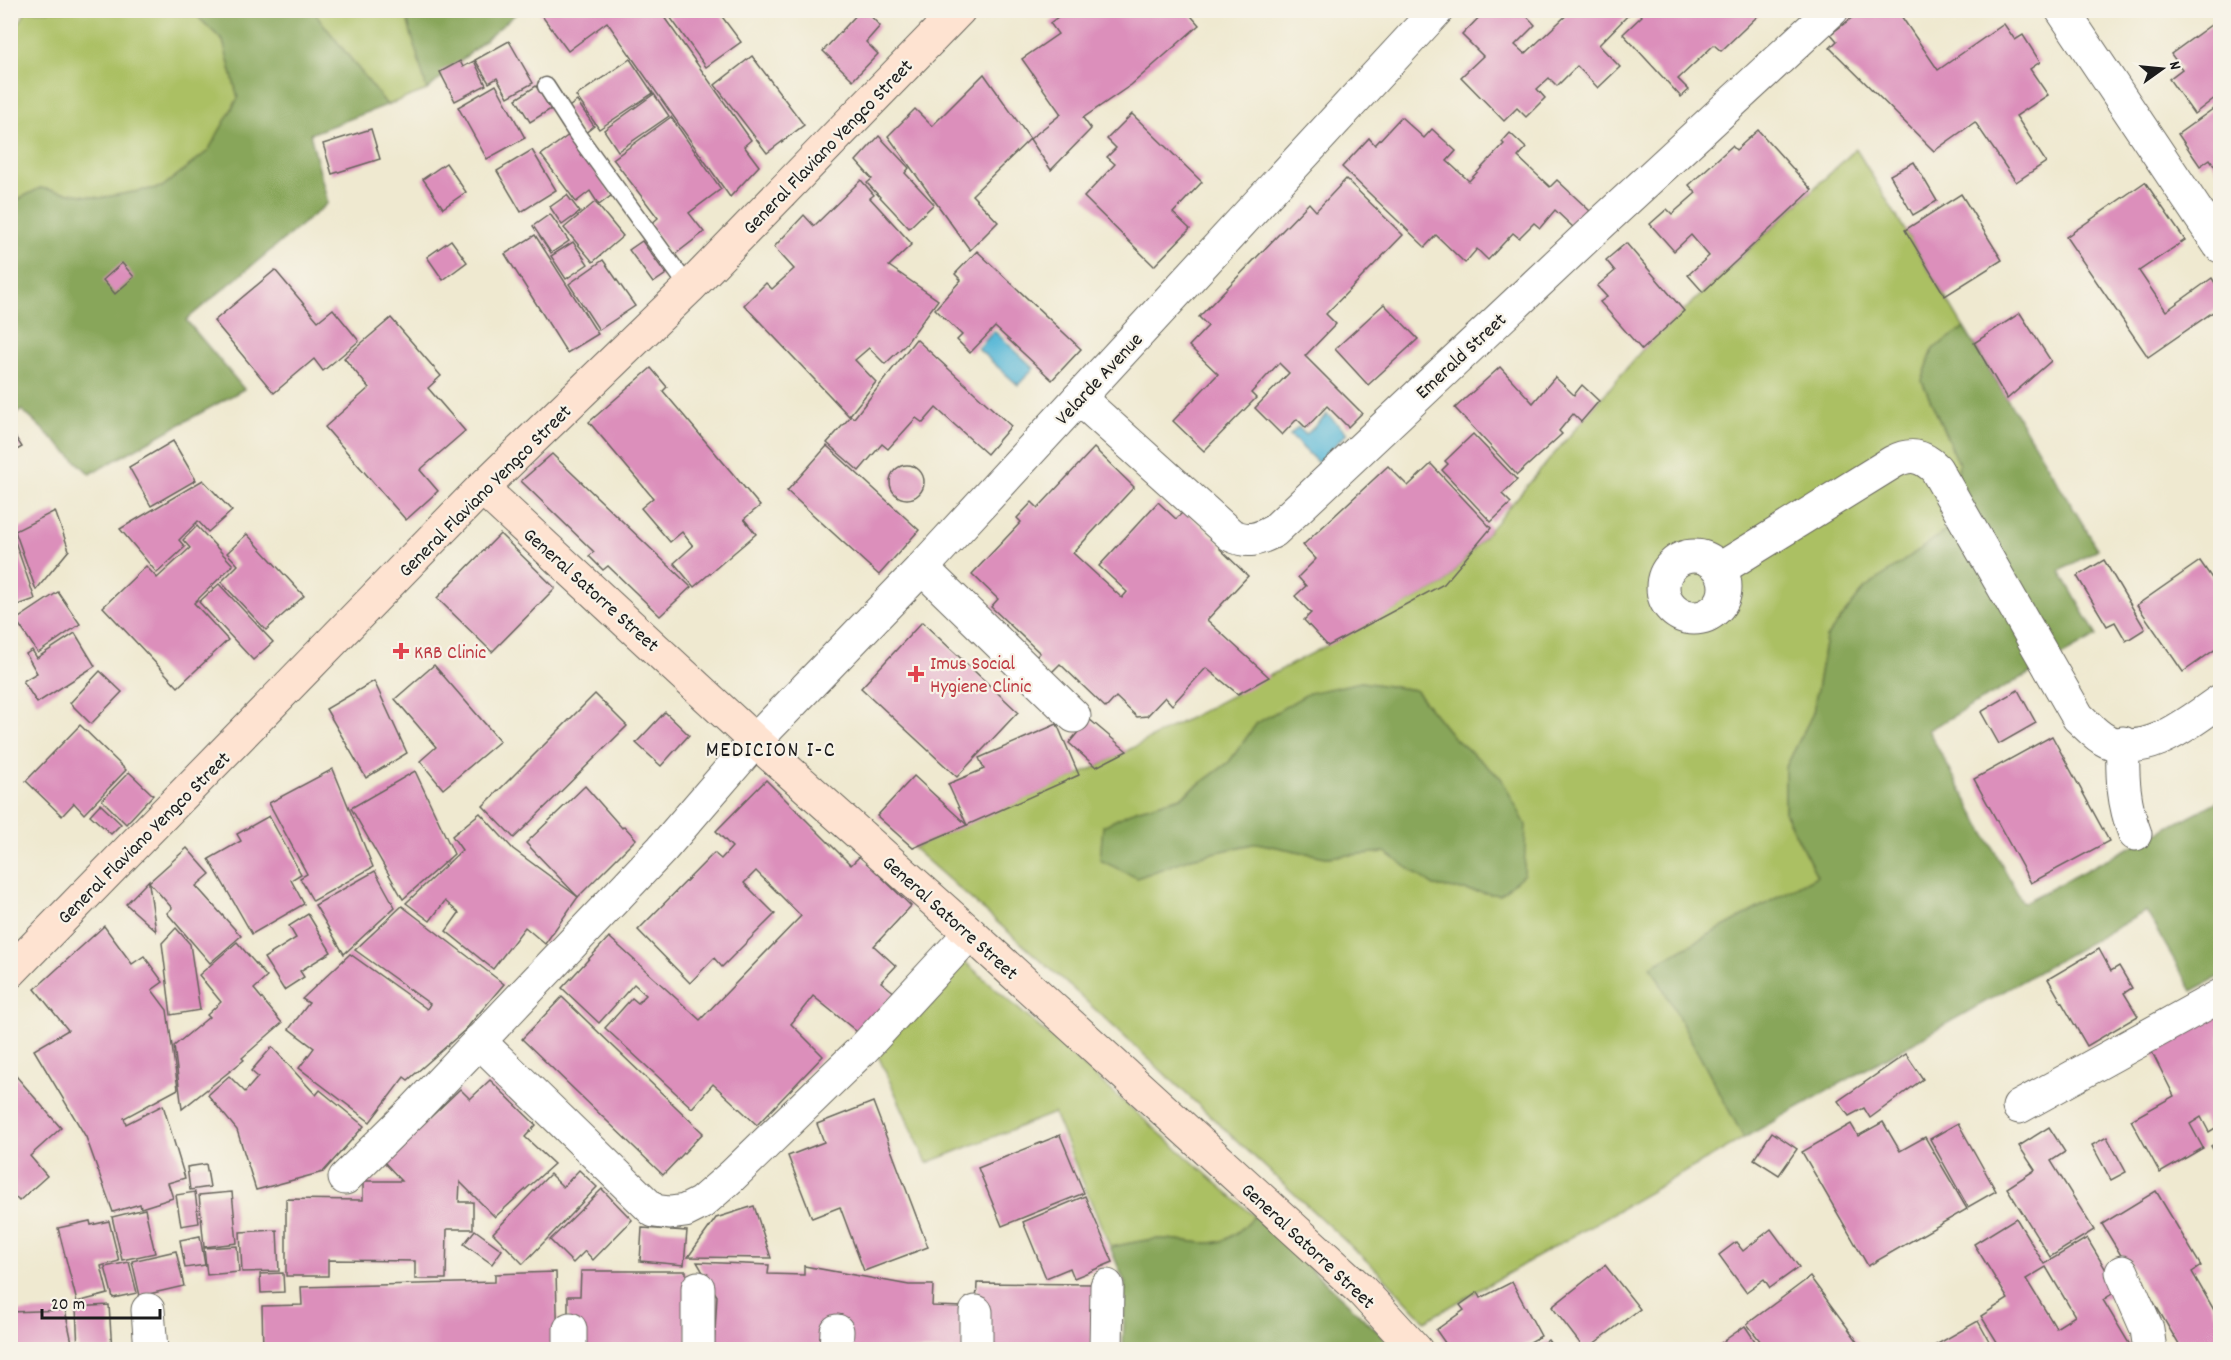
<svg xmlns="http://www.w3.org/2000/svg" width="2231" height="1360" viewBox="0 0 2231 1360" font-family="Dekko,sans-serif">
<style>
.green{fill:#abc064;stroke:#646e40;stroke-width:1.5;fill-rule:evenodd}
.forest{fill:#88a65a;stroke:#52613b;stroke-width:1.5}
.water{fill:#59b8d7;stroke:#3a6a7a;stroke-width:1.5}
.building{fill:#dc8fbb;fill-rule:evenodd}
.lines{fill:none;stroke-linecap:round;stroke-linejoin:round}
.lane-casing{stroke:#66645b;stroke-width:19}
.street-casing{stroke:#66645b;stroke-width:35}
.secondary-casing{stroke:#66645b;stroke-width:35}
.lane{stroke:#fff;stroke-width:16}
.street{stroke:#fff;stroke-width:33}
.secondary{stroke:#fee3d1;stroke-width:33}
.health-dot{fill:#e0444e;stroke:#f7f3e8;stroke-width:2}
.labels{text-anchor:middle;stroke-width:4.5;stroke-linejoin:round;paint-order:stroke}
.street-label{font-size:20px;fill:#1c1c1c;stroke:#f7f3e8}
.health-label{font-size:20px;fill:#be3a42;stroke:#f7f3e8;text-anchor:start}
.quarter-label{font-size:22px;letter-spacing:1.5px;fill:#1c1c1c;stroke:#f7f3e8}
</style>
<rect width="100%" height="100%" fill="#f7f3e8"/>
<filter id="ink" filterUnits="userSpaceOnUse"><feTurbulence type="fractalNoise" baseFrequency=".0167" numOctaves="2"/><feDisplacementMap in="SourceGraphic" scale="12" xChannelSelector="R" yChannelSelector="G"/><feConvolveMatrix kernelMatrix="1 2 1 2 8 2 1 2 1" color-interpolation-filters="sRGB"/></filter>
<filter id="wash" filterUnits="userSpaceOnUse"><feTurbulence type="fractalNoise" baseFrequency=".008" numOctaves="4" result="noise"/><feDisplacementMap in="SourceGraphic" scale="24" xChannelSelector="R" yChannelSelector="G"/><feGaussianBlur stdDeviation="1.35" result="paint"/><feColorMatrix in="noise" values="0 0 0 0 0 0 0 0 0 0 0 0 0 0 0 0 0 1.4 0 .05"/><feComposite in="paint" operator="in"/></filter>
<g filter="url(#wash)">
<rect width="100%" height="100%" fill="#efe9d0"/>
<!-- green -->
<g class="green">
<path d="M153,10L197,16L223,41L238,98L208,151L162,187L100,198L40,188L11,203L10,33L15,31L26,11Z"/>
<path d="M316,11H405L427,90L387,105L317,16Z"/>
<path d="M1856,149L1964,328L1933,349L1922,381L1959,464L1951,527L1863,590L1826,638L1813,713L1785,769V814L1817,876L1651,966L1744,1138L1425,1321L1383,1276L1073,989L913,848L1096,767L1444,584L1642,350ZM1361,682L1415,690L1453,737L1501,778L1524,874L1500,895L1434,886L1385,852L1326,857L1257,843L1191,858L1137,878L1136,810L1181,797L1229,762L1257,723Z"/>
<path d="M964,961L1254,1216C1219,1256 1207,1240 1161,1239C1145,1239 1127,1244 1110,1247L1054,1113L927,1163L875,1049Z"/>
</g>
<!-- forest -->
<g class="forest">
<path d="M153,11H316L317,16L387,105L310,134L328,203L186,320L244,389L90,474L22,410L11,417V203L40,188L100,198L162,187L208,151L238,98L223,41L197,16Z"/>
<path d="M405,11H519L427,90Z"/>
<path d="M1964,328L2098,549L2060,571L2097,636L1928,730L2023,903L2220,800V976L2192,991L2146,911L1744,1138L1651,966L1817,876L1785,813V769L1813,713L1826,638L1863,590L1951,527L1959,464L1922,381L1933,349Z"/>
<path d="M1361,682L1415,690L1453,737L1501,778L1526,825L1524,874L1500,895L1434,886L1385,852L1326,857L1257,843L1191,858L1137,878L1100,860L1103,826L1136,810L1182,797L1229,762L1257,723L1309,693Z"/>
<path d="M1254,1216L1392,1345L1384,1350L1123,1349L1125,1283L1110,1247C1127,1244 1145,1239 1161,1239C1207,1240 1219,1256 1254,1216Z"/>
</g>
<!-- water -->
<g class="water">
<path d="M994,331L1034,368L1018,385L978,349Z"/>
<path d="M1327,414L1347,433L1318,463L1290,435L1298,427L1306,435Z"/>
</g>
<g id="blocks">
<!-- building -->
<g class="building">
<path d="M542,10H659L751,140L744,146L759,166L730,197L607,22L568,51L539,12Z"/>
<path d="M665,10H717L741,42L706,67Z"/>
<path d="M861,10H865L880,26L866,42L878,54L853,80L823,51Z"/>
<path d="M1067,10H1186L1199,25L1131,85L1083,118L1091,129L1051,170L1030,139L972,195L998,222L970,250L888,136L915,109L932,126L984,74L1030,139L1061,114L1022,59L1058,34L1050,23Z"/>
<path d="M1486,10H1521L1535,25L1515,45L1525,54L1572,10H1633L1599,45L1620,67L1598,88L1577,66L1557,86L1549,78L1537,89L1545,98L1526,117L1517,108L1504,121L1461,77L1483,56L1462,35Z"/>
<path d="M1637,10H1764L1721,51L1714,45L1678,79L1689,90L1681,97L1623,34L1642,16Z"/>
<path d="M1862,10H1897L1938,70L2004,24L2015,40L2023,35L2040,62L2030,69L2048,95L2016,116L2046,162L2016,182L1975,122L1934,151L1830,48L1837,41L1831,34Z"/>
<path d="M2215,22L2220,29V94L2194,114L2169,79L2182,69L2171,54Z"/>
<path d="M509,41L533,83L508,97L497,78L489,83L475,60Z"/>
<path d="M752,56L804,125L767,153L715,85Z"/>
<path d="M630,59L653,93L599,129L576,96Z"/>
<path d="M460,61L463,67L474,61L486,85L455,101L440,72Z"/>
<path d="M496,85L525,138L487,159L458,107Z"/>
<path d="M536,86L551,109L530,122L516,99Z"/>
<path d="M654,94L669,116L618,151L604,130Z"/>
<path d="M577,101L594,126L584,134L566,109Z"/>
<path d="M2220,104V174L2210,159L2200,166L2178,134Z"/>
<path d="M1132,114L1202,182L1173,213L1190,229L1154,266L1084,197L1115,164L1107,157L1116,148L1107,139Z"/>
<path d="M671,117L721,189L689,213L704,232L673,256L650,225L658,218L613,159Z"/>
<path d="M1401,117L1424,138L1432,129L1456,151L1447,161L1469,181L1504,144L1502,142L1510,133L1526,148L1518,157L1550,187L1557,180L1590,211L1574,228L1555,210L1540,228L1534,223L1519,238L1513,233L1488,260L1477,249L1465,263L1436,235L1425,247L1342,167L1369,138L1375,145Z"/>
<path d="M371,129L380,159L332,174L323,144Z"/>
<path d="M1758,130L1812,190L1703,292L1688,275L1709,256L1691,235L1674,251L1650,224L1667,209L1672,214L1696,193L1689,185L1732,146L1736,150Z"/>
<path d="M569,135L612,195L599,205L590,191L576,202L541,155Z"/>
<path d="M879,136L909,168L905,173L934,204L909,228L867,183L872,179L856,161Z"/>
<path d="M532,150L556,190L521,212L497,171Z"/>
<path d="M1914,162L1937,201L1913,215L1890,175Z"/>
<path d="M446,163L466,192L443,208L423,179Z"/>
<path d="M1346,179L1403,235L1326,314L1336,324L1305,356L1362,413L1348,427L1327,406L1306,428L1297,419L1282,435L1255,408L1289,373L1279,363L1251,393L1256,398L1204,451L1173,421L1218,374L1189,346L1208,326L1199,317L1309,203L1316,211Z"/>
<path d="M861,180L874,195L870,198L912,244L889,266L938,300L905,345L885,364L869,348L855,360L876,382L849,416L744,305L766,283L772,289L794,269L774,247L804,215L814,226Z"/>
<path d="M2145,182L2185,240L2139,271L2166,311L2212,278L2220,291V307L2148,357L2066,237Z"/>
<path d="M1961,194L2002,260L1945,296L1905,230Z"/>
<path d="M567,195L580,212L562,225L550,207Z"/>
<path d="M595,202L623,236L593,262L564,228Z"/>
<path d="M550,214L569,241L551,253L533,226Z"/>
<path d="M535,235L598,334L567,353L505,254Z"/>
<path d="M451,240L467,262L443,280L427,257Z"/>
<path d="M642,241L666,274L653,283L629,250Z"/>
<path d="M573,242L588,264L566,279L551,256Z"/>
<path d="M1626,243L1684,311L1642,350L1600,302L1607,297L1597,286L1615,271L1606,260Z"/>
<path d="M977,251L1081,349L1052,380L995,327L970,353L957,340L962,335L935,309L961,280L955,274Z"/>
<path d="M603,260L635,306L599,330L569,284Z"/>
<path d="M122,263L134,277L115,294L103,280Z"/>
<path d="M275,270L318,321L333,309L359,341L323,371L314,359L274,393L214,321Z"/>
<path d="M1384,304L1418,339L1368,385L1335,349Z"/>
<path d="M2020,313L2051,361L2007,399L1974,343Z"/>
<path d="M391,318L441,376L428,388L465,431L420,470L438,491L406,520L325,427L369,388L344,358Z"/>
<path d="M916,339L1011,426L987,454L936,408L923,423L916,418L888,449L882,444L859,471L827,443L851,416L854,418Z"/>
<path d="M1500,367L1533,403L1555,377L1574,395L1582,385L1599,401L1581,422L1573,414L1559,431L1562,434L1517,475L1455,408Z"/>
<path d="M651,368L667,387L663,391L760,506L744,519L756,534L694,587L674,563L693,546L682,532L670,542L641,508L653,498L589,422Z"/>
<path d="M10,429L22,447L10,454Z"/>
<path d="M1473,434L1517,480L1502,494L1511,503L1491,522L1442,470L1448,464L1445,461Z"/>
<path d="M173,441L196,480L151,506L129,467Z"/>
<path d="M827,446L919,530L879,575L787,491Z"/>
<path d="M1094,448L1134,487L1073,553L1122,598L1127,592L1099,566L1158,502L1176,519L1184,511L1222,546L1220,549L1248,576L1207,620L1269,677L1238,694L1206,668L1172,705L1165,697L1147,716L1137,717L1116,697L1106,708L1060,664L1051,673L1035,658L1040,653L991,607L998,599L972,574L1021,522L1017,518L1032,502L1038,508Z"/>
<path d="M552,454L691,587L660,616L608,566L603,570L589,556L594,552L521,481Z"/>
<path d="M1431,464L1491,528L1444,584L1328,646L1304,620L1311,613L1295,596L1306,586L1298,577L1316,559L1303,545L1388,466L1408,486Z"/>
<circle cx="907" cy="482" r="17"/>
<path d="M203,480L232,511L208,532L198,521L179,540L185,547L157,573L120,529Z"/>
<path d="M55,511L69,550L36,590L15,531Z"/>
<path d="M197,526L233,565L194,603L228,640L178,687L103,607L146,566L157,578L190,548L183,540Z"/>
<path d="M11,530L35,599L10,608V531Z"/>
<path d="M247,534L304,596L266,630L221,582L238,565L227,553Z"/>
<path d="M500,534L555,588L492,652L437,598Z"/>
<path d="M2104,560L2145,629L2126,641L2115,622L2107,626L2077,576Z"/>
<path d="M2200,561L2220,590V646L2183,672L2137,605Z"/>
<path d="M219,584L273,642L253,660L199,602Z"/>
<path d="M58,592L80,624L38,653L16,620Z"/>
<path d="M922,622L1018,712L957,777L861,688Z"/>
<path d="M75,633L95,666L37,703L23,681L37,673L26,654L32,650L37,658Z"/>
<path d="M434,665L500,741L443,789L420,761L436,747L395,699Z"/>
<path d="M100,671L122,692L91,724L70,703Z"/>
<path d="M374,681L407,753L366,778L326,709Z"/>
<path d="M2018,690L2036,723L1999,744L1981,712Z"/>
<path d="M595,694L627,726L514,838L483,806Z"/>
<path d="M665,712L689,735L661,766L636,743Z"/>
<path d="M1089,719L1127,751L1096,767L1069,743Z"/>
<path d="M1057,724L1079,775L967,825L948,784L984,769L979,758Z"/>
<path d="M80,725L126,770L84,814L74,803L62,816L26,781Z"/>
<path d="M2052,736L2109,841L2031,883L1974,779Z"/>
<path d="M333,769L373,867L313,901L300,878L307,874L269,803Z"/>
<path d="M415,771L454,854L403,899L351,808Z"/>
<path d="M129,772L153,795L126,824L102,800Z"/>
<path d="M914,776L967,825L913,848L877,816Z"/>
<path d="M766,780L851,865L860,856L911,906L874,946L896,966L881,982L895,993L861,1035L813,996L791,1024L823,1056L757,1125L713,1084L692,1108L605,1028L632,998L638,1003L646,995L634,984L599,1023L562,988L609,937L700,1020L801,916L756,871L744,883L775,914L722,967L714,958L690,983L638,930L714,853L721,859L732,847L716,831Z"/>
<path d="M585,786L622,828L624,826L636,839L578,897L526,843Z"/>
<path d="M100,804L121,824L111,834L90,815Z"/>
<path d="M480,813L513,849L578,897L545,944L525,927L493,969L446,931L459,913L445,901L430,921L406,903L462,850L452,836Z"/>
<path d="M269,816L301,874L291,880L304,904L252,934L209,859L241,841L237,834Z"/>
<path d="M187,848L210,874L196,886L241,936L210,963L167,913L172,908L149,882Z"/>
<path d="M375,871L395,907L344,954L315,905Z"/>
<path d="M149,880V884L156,931L126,904Z"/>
<path d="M402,906L504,984L465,1030L408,1080L404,1077L370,1122L299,1068L314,1048L289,1029L309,1003L302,999L350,954L427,1009L430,1004L355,950Z"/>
<path d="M308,914L331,952L300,971L304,977L284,990L264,958L296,938L289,926Z"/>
<path d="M104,926L132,964L144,956L163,982L152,990L167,1010L178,1089L124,1118L126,1124L163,1105L185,1178L168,1183L173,1198L141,1208L140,1204L113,1212L86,1137L34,1050L68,1030L35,989Z"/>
<path d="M176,928L190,944L200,1010L171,1015L162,943Z"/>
<path d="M237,942L267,977L254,989L282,1023L242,1058L244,1060L182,1109L174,1046L209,1017L207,1015L221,1002L199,975Z"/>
<path d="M2099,949L2111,971L2119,966L2132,988L2124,993L2138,1016L2087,1046L2048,979Z"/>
<path d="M562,997L703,1133L663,1175L522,1039Z"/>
<path d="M2220,1011V1125L2209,1132L2201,1117L2190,1124L2203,1148L2160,1173L2131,1120L2174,1096L2151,1050Z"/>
<path d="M272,1047L316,1095L320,1090L364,1126L323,1172L256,1190L237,1130L208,1095L229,1076L245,1092L258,1077L251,1071Z"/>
<path d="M1906,1054L1923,1079L1870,1118L1864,1108L1849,1116L1838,1101Z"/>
<path d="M10,1069L61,1128L30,1156L47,1176L19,1201L10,1192Z"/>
<path d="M490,1080L536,1125L525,1137L554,1164L495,1217L460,1182L459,1202H473V1229H447L446,1279H415V1261L328,1260V1276H286V1199L363,1200V1181H402L384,1162L460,1089L470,1099Z"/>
<path d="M873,1102L928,1247L864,1271L840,1207L812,1218L788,1156L824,1142L817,1124Z"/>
<path d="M1883,1122L1900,1151L1925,1137L1967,1209L1868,1266L1802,1152L1851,1124L1858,1136Z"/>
<path d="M1958,1123L1996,1191L1968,1207L1930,1139Z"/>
<path d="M2049,1127L2065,1152L2051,1161L2094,1230L2050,1257L2007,1188L2035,1170L2019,1146Z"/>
<path d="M1772,1132L1797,1149L1779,1175L1754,1159Z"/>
<path d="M1060,1135L1084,1193L1002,1226L978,1168Z"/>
<path d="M2107,1137L2126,1172L2111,1180L2092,1145Z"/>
<path d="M2220,1140V1161L2211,1146Z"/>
<path d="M206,1164L210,1187L190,1190L187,1167Z"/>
<path d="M579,1170L597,1187L523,1264L493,1233L550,1174L563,1187Z"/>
<path d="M602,1189L632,1220L593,1260L585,1251L573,1263L550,1240Z"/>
<path d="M2156,1191L2201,1266L2192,1272L2218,1317L2220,1315V1350H2182L2129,1260L2125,1262L2102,1224Z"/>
<path d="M195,1192L199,1223L181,1226L176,1195Z"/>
<path d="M232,1192L237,1243L204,1247L199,1195Z"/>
<path d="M1085,1196L1113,1262L1074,1278L1070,1268L1046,1278L1023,1222Z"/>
<path d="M754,1206L771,1258L688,1257L716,1218Z"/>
<path d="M145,1209L155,1253L122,1260L112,1217Z"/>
<path d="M2016,1218L2044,1264L2087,1238L2118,1290L2103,1300L2133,1350H2002L1981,1316L2008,1299L1974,1244ZM2046,1267L2075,1316L2056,1328L2026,1279Z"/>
<path d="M90,1221L91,1225L109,1221L119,1261L101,1266L108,1294L77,1302L58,1228Z"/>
<path d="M642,1228L687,1231L684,1265L640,1261Z"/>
<path d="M1771,1229L1799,1267L1770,1288L1764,1279L1746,1292L1719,1255L1736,1242L1743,1251Z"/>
<path d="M277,1230L279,1271L242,1272L240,1232Z"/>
<path d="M475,1230L502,1250L492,1264L464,1244Z"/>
<path d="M200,1236L205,1265L185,1268L180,1240Z"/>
<path d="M237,1246L239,1272L207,1275L204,1248Z"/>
<path d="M176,1251L184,1286L140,1296L132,1261Z"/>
<path d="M129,1262L137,1293L113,1298L105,1267Z"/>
<path d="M697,1262L769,1265L768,1274L804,1275V1266L909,1285H933L932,1306L964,1307L963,1350H714L717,1296Z"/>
<path d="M1605,1265L1640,1309L1585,1350L1552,1307Z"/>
<path d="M581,1271H686L687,1350H582L568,1321V1296H580Z"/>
<path d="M556,1272L558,1350H263L262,1306L302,1305L301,1287L495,1282V1274Z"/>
<path d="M283,1273L284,1292L261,1293L260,1274Z"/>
<path d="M1810,1277L1864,1350H1767L1747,1324Z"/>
<path d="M1512,1282L1541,1336L1516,1350H1509L1506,1344L1498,1350H1450L1436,1330L1464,1310L1460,1305L1478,1292L1481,1298Z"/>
<path d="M977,1283L1093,1284L1092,1350H990L976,1307Z"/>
<path d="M109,1305L112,1350H78L76,1307Z"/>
<path d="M65,1310L73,1347L63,1350H10V1312Z"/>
<path d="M1978,1321L1994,1350H1927Z"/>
<path d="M1745,1326L1761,1350H1711Z"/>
<path d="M1548,1340L1555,1350H1534Z"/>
</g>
</g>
</g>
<g filter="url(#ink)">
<use href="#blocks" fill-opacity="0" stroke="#66645b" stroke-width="1.5"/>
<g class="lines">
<defs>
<path id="lane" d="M546,86L577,134L689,288"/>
<g id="street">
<path d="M2062,10L2220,246"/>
<path d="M1079,398L1231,535C1248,543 1257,540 1274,531L1595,229L1832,10"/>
<circle cx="1694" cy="587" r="31"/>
<path d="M922,568L1074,716"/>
<path d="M1720,569L1893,462C1910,453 1922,455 1936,469L2078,717C2086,724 2096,736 2107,741C2147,759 2189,722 2220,701"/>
<path d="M2123,743C2122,776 2123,803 2135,834"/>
<path d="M479,1041L654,1211L670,1213L685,1211L701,1203L732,1176L863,1049L970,933"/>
<path d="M2019,1107L2220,996"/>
<path d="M345,1178L414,1110L662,849L755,741L922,568L1437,10"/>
<path d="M2122,1272L2147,1329L2150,1350"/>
<path d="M698,1288V1350"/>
<path d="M148,1310L151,1350"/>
<path d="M570,1329V1350"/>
<path d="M836,1350L837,1331"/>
<path d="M976,1350V1312"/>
<path d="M1106,1350L1107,1286"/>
</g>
<g id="secondary">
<path d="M482,488L755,741L970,933L1362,1291L1416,1350"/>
<path d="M10,972L482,488L689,288L959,10"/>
</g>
</defs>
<!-- lane casing -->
<use href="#lane" class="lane-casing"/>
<!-- street casing -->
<use href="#street" class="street-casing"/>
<!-- secondary casing -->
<use href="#secondary" class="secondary-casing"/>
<!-- lane -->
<use href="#lane" class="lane"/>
<!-- street -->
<use href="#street" class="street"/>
<!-- secondary -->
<use href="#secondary" class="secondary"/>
</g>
</g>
<!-- markers -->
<g class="health-dot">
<path d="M398 642h6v6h6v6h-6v6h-6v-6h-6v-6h6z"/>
<path d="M913 665h6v6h6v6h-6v6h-6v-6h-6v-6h6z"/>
</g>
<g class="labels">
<!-- street labels -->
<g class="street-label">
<text transform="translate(827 146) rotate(-46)" y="7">General Flaviano Yengco Street</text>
<text transform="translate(1460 355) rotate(-43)" y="7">Emerald Street</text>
<text transform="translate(1098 378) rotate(-47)" y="7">Velarde Avenue</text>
<text transform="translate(484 490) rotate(-45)" y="7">General Flaviano Yengco Street</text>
<text transform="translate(592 589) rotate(42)" y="7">General Satorre Street</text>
<text transform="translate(143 837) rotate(-45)" y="7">General Flaviano Yengco Street</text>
<text transform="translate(951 917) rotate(42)" y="7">General Satorre Street</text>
<text transform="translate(1309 1245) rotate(43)" y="7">General Satorre Street</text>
</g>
<!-- health labels -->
<g class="health-label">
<text x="414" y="658">KRB Clinic</text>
<text x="930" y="669">Imus Social<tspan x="930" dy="23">Hygiene Clinic</tspan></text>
</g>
<!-- quarter labels -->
<g class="quarter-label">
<text x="771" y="756">MEDICION I-C</text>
</g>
</g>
<!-- margin -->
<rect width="2231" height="1360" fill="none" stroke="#f7f3e8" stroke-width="36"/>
<!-- north arrow -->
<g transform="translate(2162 69) rotate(75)" stroke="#f7f3e8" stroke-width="4.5" paint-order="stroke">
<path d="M0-4.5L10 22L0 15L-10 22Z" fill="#1c1c1c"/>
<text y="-9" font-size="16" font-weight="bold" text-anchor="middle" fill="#1c1c1c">N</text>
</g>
<!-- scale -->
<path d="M42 1309v9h118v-9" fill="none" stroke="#1c1c1c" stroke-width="3"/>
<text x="51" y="1309" font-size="18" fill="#1c1c1c" stroke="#f7f3e8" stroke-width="4.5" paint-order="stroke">20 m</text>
</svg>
